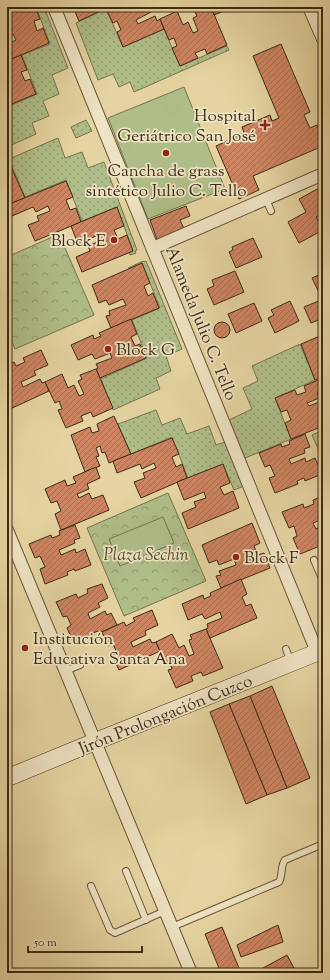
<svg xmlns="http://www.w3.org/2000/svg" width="330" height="980" viewBox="0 0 330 980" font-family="'Sorts Mill Goudy',serif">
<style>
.grass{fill:url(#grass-dots);stroke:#767451}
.park{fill:url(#park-crowns);stroke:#767451}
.pitch{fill:#afbe89;stroke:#767451}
.building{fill:url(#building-hatch);stroke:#3d2b19}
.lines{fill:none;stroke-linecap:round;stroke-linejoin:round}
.lane-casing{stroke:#67553b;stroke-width:8}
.street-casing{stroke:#67553b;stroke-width:14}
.secondary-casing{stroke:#3d2b19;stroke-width:18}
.lane{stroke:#eee3c2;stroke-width:6}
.street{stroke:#eee3c2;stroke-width:12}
.secondary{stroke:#eee3c2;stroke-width:17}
.poi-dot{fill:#8f2418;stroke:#eee3c2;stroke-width:1.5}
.labels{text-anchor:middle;stroke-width:3.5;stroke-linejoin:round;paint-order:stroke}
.poi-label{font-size:17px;fill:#3d2b19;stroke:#eee3c2;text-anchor:start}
.street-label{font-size:17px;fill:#3d2b19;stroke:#eee3c2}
.park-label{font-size:17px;font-style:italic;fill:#54482f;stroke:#eee3c2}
</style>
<defs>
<pattern id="grass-dots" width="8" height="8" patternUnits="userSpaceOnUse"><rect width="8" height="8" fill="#afbe89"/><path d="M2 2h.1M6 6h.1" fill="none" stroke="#909b6f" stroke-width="1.8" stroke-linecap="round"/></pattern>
<pattern id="park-crowns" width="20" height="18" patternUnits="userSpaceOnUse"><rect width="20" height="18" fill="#afbe89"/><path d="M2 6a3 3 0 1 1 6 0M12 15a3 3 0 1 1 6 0" fill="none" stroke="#909b6f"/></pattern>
<pattern id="building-hatch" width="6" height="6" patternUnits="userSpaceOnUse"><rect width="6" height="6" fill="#cd8563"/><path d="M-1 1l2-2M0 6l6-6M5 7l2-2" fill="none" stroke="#a86d51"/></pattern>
</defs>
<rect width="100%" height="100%" fill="#e5d4a1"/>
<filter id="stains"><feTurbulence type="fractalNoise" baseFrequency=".005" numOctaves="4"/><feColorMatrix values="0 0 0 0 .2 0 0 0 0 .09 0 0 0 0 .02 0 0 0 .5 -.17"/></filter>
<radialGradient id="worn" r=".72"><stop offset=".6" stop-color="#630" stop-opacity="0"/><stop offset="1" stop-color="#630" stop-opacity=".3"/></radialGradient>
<!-- grass -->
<g class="grass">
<path d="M36,7H44L68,68L52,75L59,94L43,101L49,116L32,123L36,134L7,147V107L37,94L22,55L50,44Z"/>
<path d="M106,9L123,47L164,29L180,66L227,46L229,50L134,92L130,82L119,87L113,74L98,80L76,23Z"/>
<path d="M86,120L92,131L76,138L71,127Z"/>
<path d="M58,138L65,158L82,152L88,168L104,162L137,250L135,251L136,253L130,255L129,253L133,251L117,207L82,221L66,180L25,197L9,159Z"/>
<path d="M143,261L144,262L146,261L182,349L166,356L171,371L156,378L160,389L113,410L101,379L147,358L132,320L160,308L142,263L129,269L128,268Z"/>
<path d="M300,344L315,380L275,398L291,439L245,458L229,420L252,409L243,388L258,381L252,366Z"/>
<path d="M156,410L162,425L180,418L187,434L209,426L216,445L225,442L244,486L234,490L223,464L188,478L172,437L131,454L118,424Z"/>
</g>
<!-- park -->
<g class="park">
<path d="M59,234L94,315L15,349L7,330V257Z"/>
<path d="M323,430V460L312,435Z"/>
<path d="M168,493L206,581L124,616L87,528Z"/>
</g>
<!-- pitch -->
<g class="pitch">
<path d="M184,87L225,189L148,219L108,118Z"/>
<path d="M163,517L174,543L120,566L109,539Z"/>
</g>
<!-- building -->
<g class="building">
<path d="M12,7H35L40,19L34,21L37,31L43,28L49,43L7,61V44L16,40L13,34L7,37V9Z"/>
<path d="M73,7H111L103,10L102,8L97,10L98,12L79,21Z"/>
<path d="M111,7H151L149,8L151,12L136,20L138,24L155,16L157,21L160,19L164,29L123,47L117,32L121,30L117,21L113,23L106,9Z"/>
<path d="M208,7H211L227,45L207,54L205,49L195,53L198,58L180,66L172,48L177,46L174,38L169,40L160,19L177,11L183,25L188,22L193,33L198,31L193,18L197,16L195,12Z"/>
<path d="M211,7H234L214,15Z"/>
<path d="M281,44L310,112L304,115L310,128L317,125L323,139V146L253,176L259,190L239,199L216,146L244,133L242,127L270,115L272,121L279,118L253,56Z"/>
<path d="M21,55L27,70L21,72L25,81L30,79L36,94L7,106V61Z"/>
<path d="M7,160H8L25,198L7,205Z"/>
<path d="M66,181L73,197L66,200L70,210L76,208L81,222L35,241L28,225L39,221L37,216L50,211L48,206L36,212L33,207L12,216L7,205Z"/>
<path d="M323,186V213L316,217L323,230L299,243L288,222L306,212L299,199Z"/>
<path d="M186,206L190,216L180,220L185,231L158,242L150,220Z"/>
<path d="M117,207L124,226L114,230L118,239L127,235L133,251L82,272L76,257L90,251L88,246L100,241L98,235L78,244L71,226Z"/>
<path d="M253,238L262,257L236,268L229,252L233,250L232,247Z"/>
<path d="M142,263L150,283L144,286L148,296L153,293L159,308L111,328L106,316L110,315L109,311L126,305L123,299L109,305L106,300L99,303L92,285Z"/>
<path d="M235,271L244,292L214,305L207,289L214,286L212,280Z"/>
<path d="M323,273V296L321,297L312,278Z"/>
<path d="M321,300L323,306V318L311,323L304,307Z"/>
<path d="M290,301L299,321L275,333L268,318L274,315L271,310Z"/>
<path d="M254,303L262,321L236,333L228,314Z"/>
<path d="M131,319L137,334L131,337L135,346L140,344L146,358L100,378L96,369L98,368L96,364L112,358L110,353L95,359L92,354L78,360L71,345L93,335L94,339L101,336L99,333Z"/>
<circle cx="222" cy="330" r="8"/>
<path d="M320,336L323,342V378L315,380L301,344Z"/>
<path d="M41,350L48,365L34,371L36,375L21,382L23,387L40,379L42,383L45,382L49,391L8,410L7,406V365L14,362L16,366L25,362L23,358Z"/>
<path d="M96,369L113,408L93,417L91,412L81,416L83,421L66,428L58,410L62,409L59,401L55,403L45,382L62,374L68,388L74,385L79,396L84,394L78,381L82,379L80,375Z"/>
<path d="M323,378V390L317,393L319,398L307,403L309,406L319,402L321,408H323V426L291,439L285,423L291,420L287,410L281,412L275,398L295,390L297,395L306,392L304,386Z"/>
<path d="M114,416L131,454L109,463L105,452L102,453L100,446L96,448L99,456L96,457L100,466L85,472L71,435L90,427L92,433L99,431L97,424Z"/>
<path d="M305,434L310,447L304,449L305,453L289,459L291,464L305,458L306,462L315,458L322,474L305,481L304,478L297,481L298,484L275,493L269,478L275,476L270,465L265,467L259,453L281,444L282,447L290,444L289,441Z"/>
<path d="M172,438L179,454L172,457L176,467L182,464L187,478L141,498L134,482L145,478L143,473L156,468L154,463L142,469L140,464L117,473L113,461Z"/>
<path d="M223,464L230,483L220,487L224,495L233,491L239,508L188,529L182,513L196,507L194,502L206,498L204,492L184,500L177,482Z"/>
<path d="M96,467L100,478L87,484L89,489L77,494L79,498L89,493L92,499L103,495L109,510L61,530L55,514L61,511L57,501L51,503L45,489L65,480L67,486L76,483L73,477Z"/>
<path d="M323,496V519L313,523L316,529L323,525V542L319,543L320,546L300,554L293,538L297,536L294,526L289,528L282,512L303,504L304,508L314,504L313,500Z"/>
<path d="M252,523L260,543L254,546L258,555L264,553L270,568L221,588L216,576L221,575L219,571L236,565L234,559L219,565L217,560L209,563L202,545Z"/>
<path d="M75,525L80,538L74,540L75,543L59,550L61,555L75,549L76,553L85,549L91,565L75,571L74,569L67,572L68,575L45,584L40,569L45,567L40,556L35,558L29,544L51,535L52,538L60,535L59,531Z"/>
<path d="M241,579L247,594L242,597L246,606L251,604L257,618L210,638L206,629L208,628L207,624L222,618L220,612L205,619L202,614L188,620L182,604L203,595L204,599L211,596L210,593Z"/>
<path d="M102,584L108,598L98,603L100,607L88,613L90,619L105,611L107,615L111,613L117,625L99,633L98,631L93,633L94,635L74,644L67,628L71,625L67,616L63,617L56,602L76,594L78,598L88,593L87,589Z"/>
<path d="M152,610L158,625L145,631L146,635L131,642L133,647L150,639L152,643L156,642L160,651L119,670L112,655L117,653L113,644L108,646L102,632L124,622L126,626L135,621L133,618Z"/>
<path d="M206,629L223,668L203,676L201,672L191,676L193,681L176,688L168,670L172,669L169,661L165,663L156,642L172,634L179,648L184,645L189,656L194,654L189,640L192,639L190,635Z"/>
<path d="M272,686L310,778L287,788L250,696Z"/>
<path d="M250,696L287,788L267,795L229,704Z"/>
<path d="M229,704L267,795L246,804L210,712Z"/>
<path d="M278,925L283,942L241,957L237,945Z"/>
<path d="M222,927L241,973H221L205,934Z"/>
<path d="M287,955L294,968L283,973H254Z"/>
</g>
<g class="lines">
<defs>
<g id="lane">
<path d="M266,199L271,211"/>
<path d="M314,560L323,581"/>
<path d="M286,649L291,663"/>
<path d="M65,671L80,665"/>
<path d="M126,871L146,920"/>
<path d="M91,886L110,930L115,933L165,911"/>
<path d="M172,927L279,882C283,876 280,866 285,860L323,844"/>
</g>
<g id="street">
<path d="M54,7L317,652"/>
<path d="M309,7L323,39"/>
<path d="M153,248L323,174"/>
<path d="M7,530L191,973"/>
</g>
<path id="secondary" d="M7,778L94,742L323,650"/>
</defs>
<!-- lane casing -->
<use href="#lane" class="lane-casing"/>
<!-- street casing -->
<use href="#street" class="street-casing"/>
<!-- secondary casing -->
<use href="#secondary" class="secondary-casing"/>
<!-- lane -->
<use href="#lane" class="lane"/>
<!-- street -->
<use href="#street" class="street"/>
<!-- secondary -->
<use href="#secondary" class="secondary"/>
</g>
<!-- markers -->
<g class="poi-dot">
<path d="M263 119h4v4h4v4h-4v4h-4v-4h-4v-4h4z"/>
<circle cx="166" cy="153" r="4"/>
<circle cx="114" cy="240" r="4"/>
<circle cx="108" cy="349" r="4"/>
<circle cx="236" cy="557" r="4"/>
<circle cx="25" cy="648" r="4"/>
</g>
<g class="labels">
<!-- poi labels -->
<g class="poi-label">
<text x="256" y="121" text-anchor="end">Hospital<tspan x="256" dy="20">Geriátrico San José</tspan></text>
<text x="166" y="176" text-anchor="middle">Cancha de grass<tspan x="166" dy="20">sintético Julio C. Tello</tspan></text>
<text x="106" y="246" text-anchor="end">Block E</text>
<text x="116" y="355">Block G</text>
<text x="244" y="563">Block F</text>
<text x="33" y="644">Institución<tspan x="33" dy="20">Educativa Santa Ana</tspan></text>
</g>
<!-- street labels -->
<g class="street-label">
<text transform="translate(202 323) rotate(68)" y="6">Alameda Julio C. Tello</text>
<text transform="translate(165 714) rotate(-22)" y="6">Jirón Prolongación Cuzco</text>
</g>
<!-- park labels -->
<g class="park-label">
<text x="146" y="560">Plaza Sechin</text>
</g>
</g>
<!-- margin -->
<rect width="330" height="980" fill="none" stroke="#e5d4a1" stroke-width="24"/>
<rect x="8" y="8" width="314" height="964" fill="none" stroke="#3d2b19" stroke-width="2"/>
<rect x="12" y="12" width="306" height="956" fill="none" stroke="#3d2b19"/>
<!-- scale -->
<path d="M28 946v6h114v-6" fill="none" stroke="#3d2b19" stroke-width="2"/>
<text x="34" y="946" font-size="12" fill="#3d2b19" stroke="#eee3c2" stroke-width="3" paint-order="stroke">50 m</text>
<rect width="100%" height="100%" filter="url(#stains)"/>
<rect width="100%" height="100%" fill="url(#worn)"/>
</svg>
